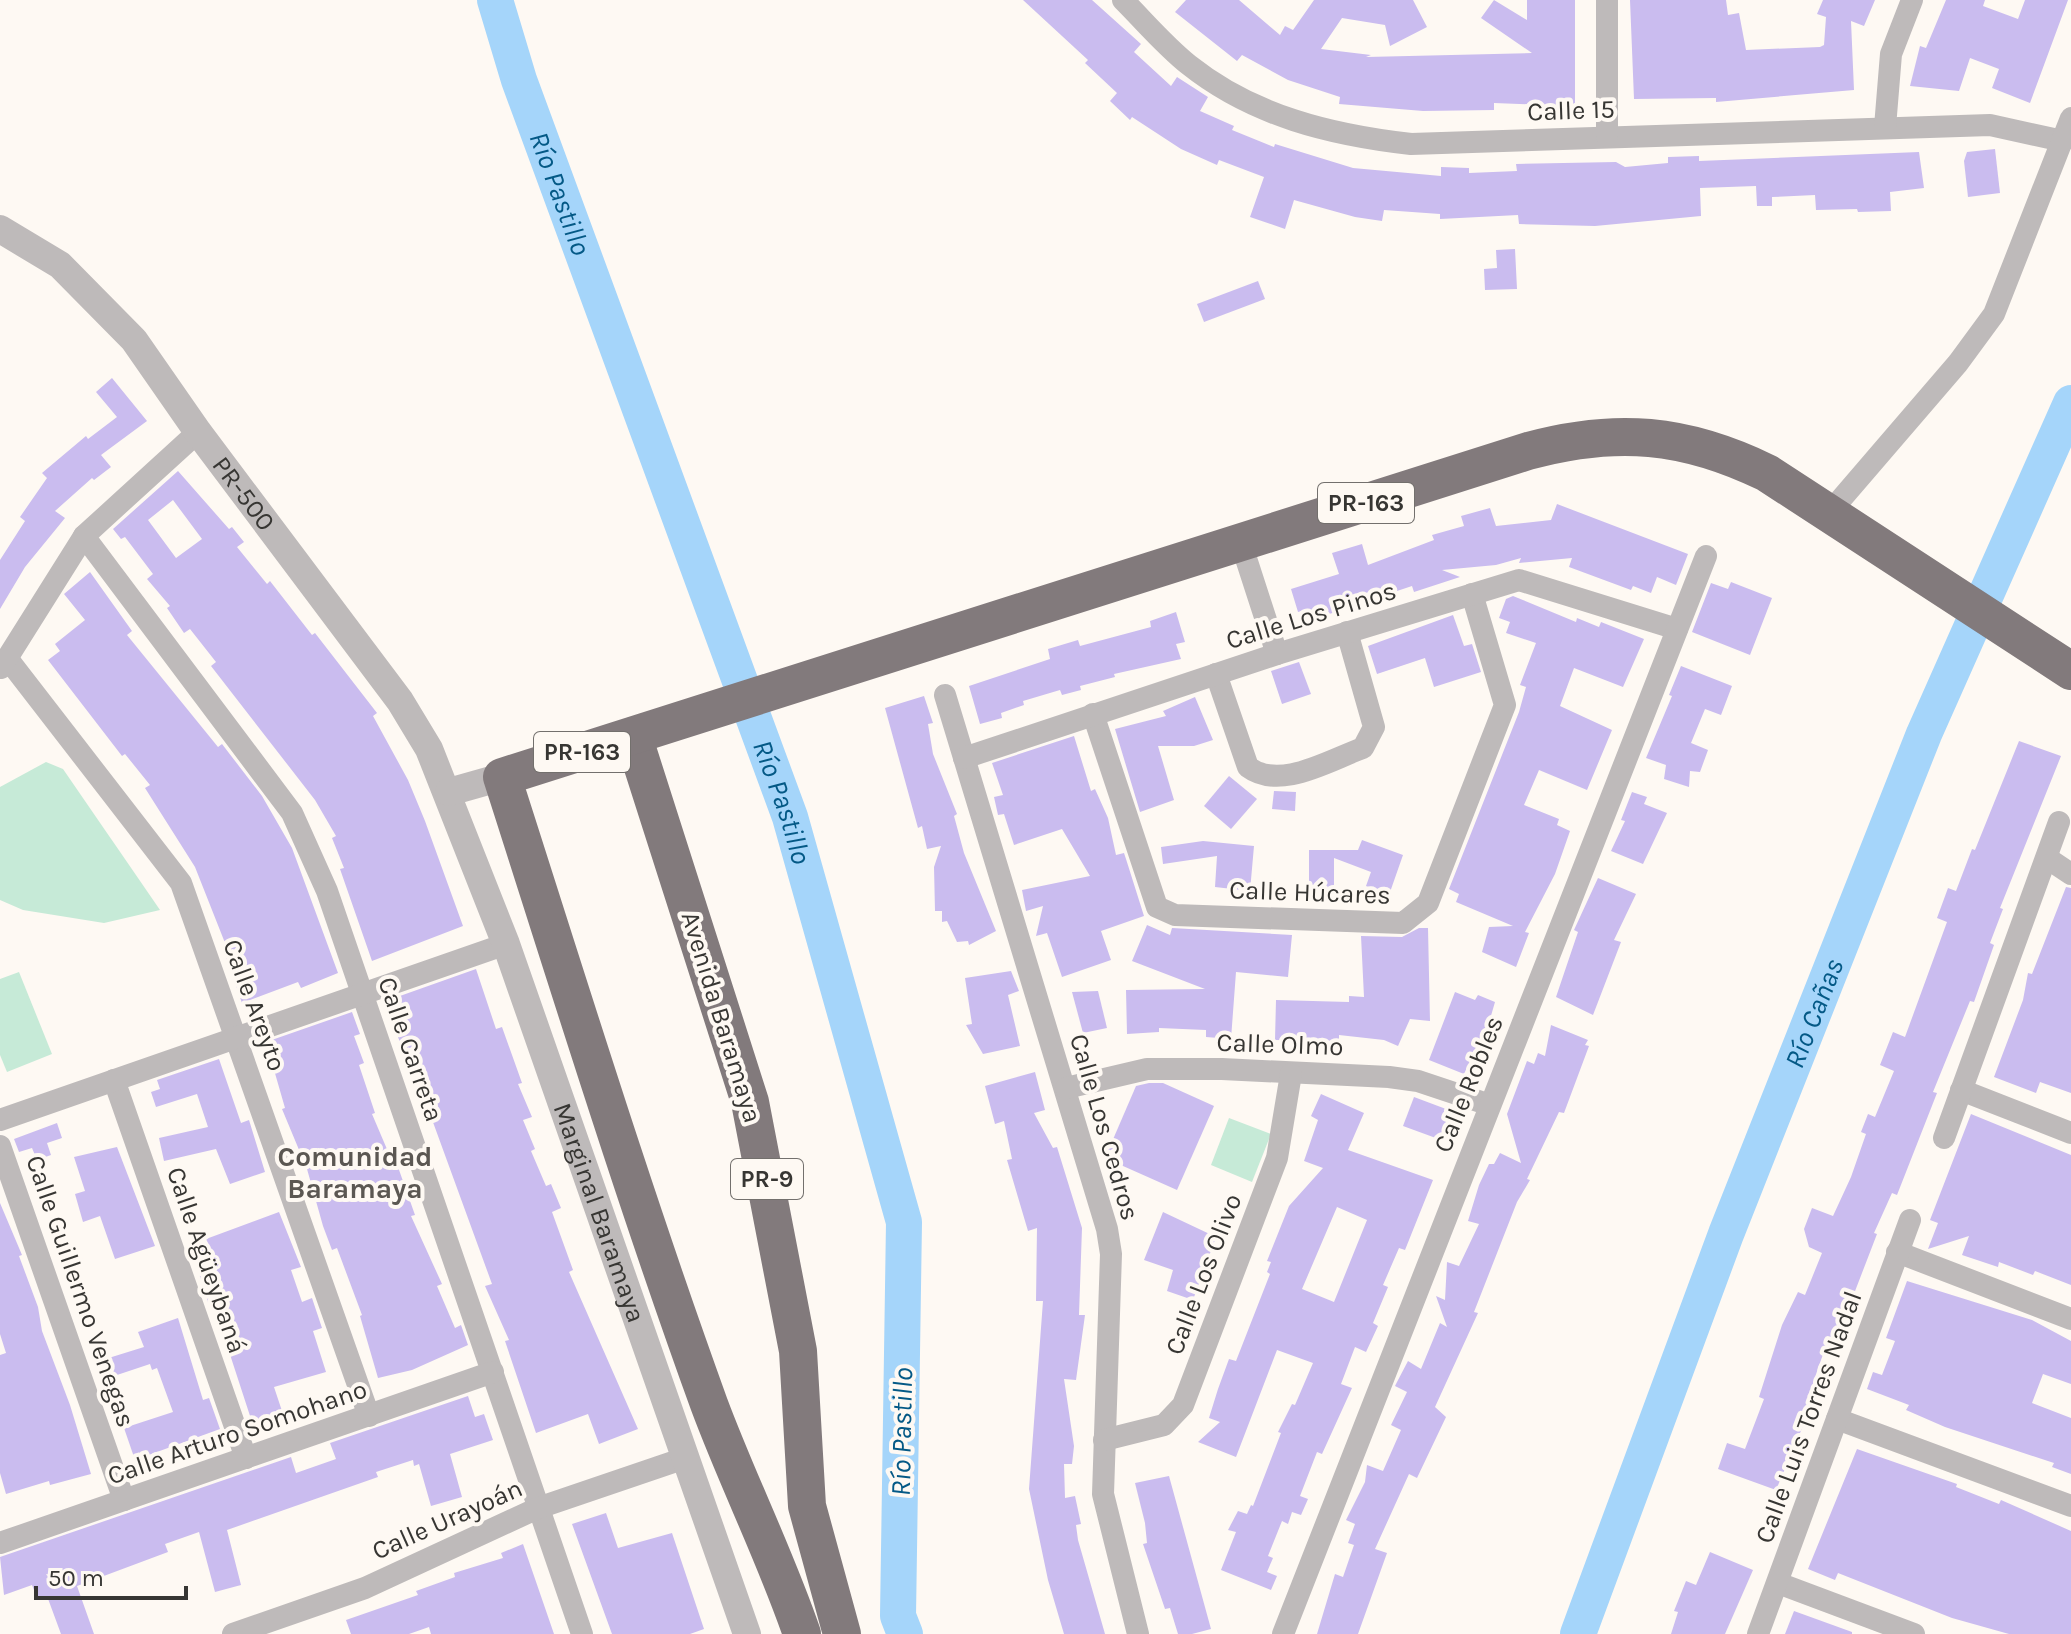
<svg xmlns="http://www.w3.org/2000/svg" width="2071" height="1634" viewBox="0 0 2071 1634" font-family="Karla,sans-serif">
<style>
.green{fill:#c6ead7}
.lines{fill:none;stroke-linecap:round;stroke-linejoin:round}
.river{stroke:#a5d5fa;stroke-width:36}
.building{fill:#cabcef;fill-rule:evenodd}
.minor{stroke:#bebaba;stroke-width:22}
.tertiary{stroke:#bebaba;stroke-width:28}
.trunk{stroke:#827a7c;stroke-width:38}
.labels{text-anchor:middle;stroke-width:8;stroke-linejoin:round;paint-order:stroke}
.shield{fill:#fef9f3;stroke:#73706d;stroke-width:2}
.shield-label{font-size:24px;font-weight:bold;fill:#373633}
.street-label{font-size:26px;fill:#373633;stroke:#fef9f3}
.water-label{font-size:28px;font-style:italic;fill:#045986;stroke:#fef9f3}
.neighbourhood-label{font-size:28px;font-weight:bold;fill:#5b5752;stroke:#fef9f3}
</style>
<rect width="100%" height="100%" fill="#fef9f3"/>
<!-- green -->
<g class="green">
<path d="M46,762L63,769L160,910L104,923L23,910L0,900V787Z"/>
<path d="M19,972L52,1054L7,1072L0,1055V979Z"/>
<path d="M1229,1118L1271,1134L1252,1182L1211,1165Z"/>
</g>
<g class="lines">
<!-- river -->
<g class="river">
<path id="s1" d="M495,0L519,80L790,817L904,1222L898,1616L905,1634"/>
<path id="s2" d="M1578,1634L1726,1234L1924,734L2071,403"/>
</g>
</g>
<!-- building -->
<g class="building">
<path d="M1023,0H1092L1141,44L1134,52L1171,86L1177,77L1208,97L1200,111L1234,126L1232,130L1274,147L1275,144L1353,168L1441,176V167L1469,168V173L1517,171L1516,164L1616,162L1625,167L1668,163V157L1699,156V161L1919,152L1924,188L1890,192L1891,211L1858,212L1857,209L1816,210L1815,195L1772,197V206H1757L1756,186L1700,188L1701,216L1595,226L1519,224L1518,215L1440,219V214L1384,210L1382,221L1355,217L1294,200L1285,229L1250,217L1264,177L1219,160L1217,165L1181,149L1132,117L1130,120L1110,101L1117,93L1085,63L1088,60Z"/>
<path d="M1186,0H1239L1280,35L1285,26L1293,30L1314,0H1413L1427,27L1390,46L1385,25L1342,18L1321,49L1371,55L1366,57L1532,53L1481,18L1494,0L1527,20V0H1575V106L1494,103V110L1423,111L1339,104L1340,97L1288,80L1242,55L1237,61L1175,12Z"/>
<path d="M1630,0H1726L1728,15L1739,13L1746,50L1820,47L1824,45L1826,17L1817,14L1823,0H1875L1864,26L1851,21L1854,90L1716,102V98L1634,99Z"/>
<path d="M1946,0H1985L1983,6L2018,19L2025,0H2068L2030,103L1992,88L1999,69L1970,58L1959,91L1910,86L1920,46L1926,48Z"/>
<path d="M1995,149L2000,193L1968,197L1964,161L1967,152Z"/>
<path d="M1515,249L1517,289L1485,290L1484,269L1497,268L1496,250Z"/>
<path d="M1258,281L1265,299L1204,322L1197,304Z"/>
<path d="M112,378L147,421L101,455L111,467L94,480L92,478L55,511L65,518L25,567L0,609V560L25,521L20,517L47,478L42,473L86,436L88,439L117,417L96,392Z"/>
<path d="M178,471L229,529L232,527L244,542L237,547L267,584L270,581L312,635L315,633L377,713L373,716L408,780L425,821L463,926L372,961L340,869L344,868L332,838L336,836L315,800L211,666L216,662L190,629L184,633L167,608L170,606L147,579L153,574L125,537L121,539L113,529ZM173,500L202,539L176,558L148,520Z"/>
<path d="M1557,504L1688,554L1676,585L1657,577L1651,593L1633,586L1631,590L1569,567L1572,558L1519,563L1521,558L1496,565L1442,570L1460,577L1414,592L1412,586L1379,597L1381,604L1362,610L1360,605L1305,621L1302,611L1298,612L1291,589L1339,574L1332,553L1362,544L1368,565L1434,540L1432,535L1464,526L1461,516L1490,508L1496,526L1551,520Z"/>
<path d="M90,572L132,631L127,635L218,747L222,744L262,796L292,848L338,973L301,988L298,982L242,1003L223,949L227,948L195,867L145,788L150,785L125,754L122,756L48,660L60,651L55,644L85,620L64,594Z"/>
<path d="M1731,582L1772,598L1750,655L1692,632L1711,583L1728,589Z"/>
<path d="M1513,596L1576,622L1577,618L1599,627L1601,622L1644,639L1623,687L1574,668L1560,706L1612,730L1587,790L1539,770L1524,805L1559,819L1557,825L1570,831L1555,874L1525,932L1529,933L1516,967L1482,952L1489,927L1513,926L1456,902L1459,894L1449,889L1519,712L1526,687L1520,685L1536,643L1506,633L1510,622L1499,618L1506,599Z"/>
<path d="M1176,612L1185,642L1176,644L1181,659L1114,674L1115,677L1080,686L1081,690L1062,695L1060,690L1023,701L1024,705L1001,713L1002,718L980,724L969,686L1050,659L1048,649L1078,640L1080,646L1151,627L1150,621Z"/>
<path d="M1453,615L1464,646L1472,644L1481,672L1434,687L1425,658L1377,674L1368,646Z"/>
<path d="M1299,662L1311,694L1282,704L1271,671Z"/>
<path d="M1681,666L1732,686L1721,715L1705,709L1691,743L1708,750L1700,772L1690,771L1689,787L1664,779L1666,765L1646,758L1672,696L1669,695Z"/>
<path d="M924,696L933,723L928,724L933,754L957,814L954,816L964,853L996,931L969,945L968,941L957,942L947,921L942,922V911H935L934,867L941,846L927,849L922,826L918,828L885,708Z"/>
<path d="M1195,697L1213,740L1194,746H1158L1174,800L1140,812L1115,729L1166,716L1163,711Z"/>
<path d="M1074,736L1091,791L1095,789L1108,818L1116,855L1124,853L1126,859L1144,916L1101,931L1111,960L1062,977L1047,933L1036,936L1043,906L1026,911L1022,890L1090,876L1062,829L1014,845L1004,814L998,815L994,797L1003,795L992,763Z"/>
<path d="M2019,741L2061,756L2000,908L2003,909L1990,943L1994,945L1974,1002L1970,1001L1933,1092L1937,1093L1897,1195L1892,1193L1874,1233L1877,1234L1847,1312L1854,1315L1841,1345L1828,1340L1814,1380L1823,1383L1812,1415L1808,1414L1776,1490L1718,1469L1727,1443L1745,1449L1764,1399L1759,1397L1782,1325L1798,1292L1805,1295L1822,1253L1809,1247L1804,1229L1812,1208L1833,1216L1851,1177L1866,1134L1861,1132L1868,1114L1875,1117L1894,1071L1880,1065L1893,1032L1905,1037L1947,922L1937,918L1948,888L1956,891L1972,849L1975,850Z"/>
<path d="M1229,776L1257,799L1231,829L1204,806Z"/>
<path d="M1274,791L1296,792L1295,811L1272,809Z"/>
<path d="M1632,792L1647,797L1644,804L1667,813L1643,864L1611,851L1625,821L1621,820Z"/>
<path d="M1362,840L1403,855L1389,895L1366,886L1371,872L1334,858V895H1309V850H1358Z"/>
<path d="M1203,841L1254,846L1250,891L1215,887L1217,856L1163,864L1161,847Z"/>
<path d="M1598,878L1636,894L1614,940L1621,942L1593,1015L1556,997L1578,932L1574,930Z"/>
<path d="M2066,887L2071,888V1093L2040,1082L2036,1093L1994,1077L2023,1000L2028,973L2032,974Z"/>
<path d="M1147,925L1170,935L1172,928L1292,935L1288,977L1236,972L1231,1039L1206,1037V1030L1159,1028V1032L1127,1034L1126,990L1205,989L1132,961Z"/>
<path d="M1419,928H1428L1430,1021L1410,1019L1398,1046L1384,1040L1339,1035V1041L1275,1040L1276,1000L1349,1002V996L1364,997L1361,936L1402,937Z"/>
<path d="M476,969L496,1029L502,1027L522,1083L518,1084L532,1117L523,1120L535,1149L531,1151L546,1186L551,1184L561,1208L552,1212L573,1270L569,1272L638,1429L599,1444L588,1414L536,1433L505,1341L509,1340L485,1286L492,1284L430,1114L426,1115L415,1091L420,1089L383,1002Z"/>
<path d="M1011,971L1019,991L1008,995L1020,1046L983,1054L966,1025L972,1024L965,978Z"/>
<path d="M1098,991L1107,1028L1083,1033L1072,992Z"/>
<path d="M1455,992L1475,1000L1478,995L1495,1002L1486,1033L1483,1032L1464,1074L1429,1060Z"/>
<path d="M352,1012L360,1034L354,1036L364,1063L359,1065L375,1113L372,1114L395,1168L398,1167L415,1215L411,1216L442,1284L437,1286L455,1328L461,1325L468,1345L412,1370L378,1378L360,1316L362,1315L337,1248L332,1250L323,1226L307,1169L282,1109L285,1108L266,1042Z"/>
<path d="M1551,1025L1588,1040L1585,1045L1589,1046L1564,1113L1559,1112L1527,1179L1530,1180L1517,1202L1474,1312L1478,1313L1435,1407L1446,1417L1417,1478L1409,1474L1375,1549L1387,1553L1358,1634H1317L1335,1574L1343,1577L1354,1545L1348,1543L1355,1524L1346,1520L1365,1482L1367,1465L1383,1471L1401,1430L1391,1425L1407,1392L1395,1386L1397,1382L1408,1361L1421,1369L1440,1323L1447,1327L1436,1296L1445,1300L1447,1262L1459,1266L1479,1224L1468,1221L1479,1185L1489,1164H1494L1500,1153L1521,1163L1507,1114L1527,1061L1534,1064L1538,1053L1545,1056Z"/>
<path d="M219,1059L241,1123L249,1120L265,1172L230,1184L216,1149L164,1161L159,1138L208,1127L197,1094L156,1107L151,1092L160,1089L157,1080Z"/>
<path d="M1035,1072L1045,1110L1034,1113L1053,1148L1057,1147L1082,1228L1079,1315H1085L1076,1380L1064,1379L1074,1446L1072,1464H1064L1065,1498L1075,1496L1081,1524L1076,1525L1078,1540L1105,1634H1064L1048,1580L1029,1489L1043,1301H1036L1037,1228L1028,1231L1007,1160L1012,1159L1004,1121L995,1124L985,1086Z"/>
<path d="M1149,1083H1163L1214,1106L1177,1190L1105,1158L1136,1086Z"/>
<path d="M1321,1094L1364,1113L1348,1150L1433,1180L1405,1250L1399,1248L1383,1285L1388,1287L1373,1323L1378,1326L1366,1352L1355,1347L1341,1384L1352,1388L1322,1454L1317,1452L1300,1496L1308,1499L1301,1515L1292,1512L1288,1524L1282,1521L1268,1556L1273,1558L1267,1572L1277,1576L1271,1590L1221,1570L1236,1532L1228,1530L1238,1511L1247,1514L1251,1505L1253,1506L1281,1433L1278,1432L1292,1404L1295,1405L1313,1363L1277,1350L1236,1457L1198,1442L1220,1422L1209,1418L1218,1389L1229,1359L1236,1361L1270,1274L1267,1272L1271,1262L1267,1261L1289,1206L1323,1168L1304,1161L1318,1120L1311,1116ZM1337,1207L1367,1220L1334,1302L1302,1289Z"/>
<path d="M1414,1097L1454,1112L1444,1141L1403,1126Z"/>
<path d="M1971,1114L2071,1155V1285L2035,1271L2033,1275L1999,1262L1998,1267L1962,1255L1969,1236L1928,1249L1938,1223L1930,1220Z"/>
<path d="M57,1123L62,1138L47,1143L51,1155L37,1160L32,1148L19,1152L14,1139Z"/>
<path d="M117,1147L155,1246L115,1259L100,1216L83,1222L75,1194L85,1191L74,1157Z"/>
<path d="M0,1203L22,1255L19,1256L38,1307L42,1331L70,1405L91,1474L50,1485L49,1481L6,1494L0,1473V1355L6,1353L0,1334Z"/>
<path d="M279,1212L301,1267L291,1270L302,1302L312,1298L322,1328L313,1331L326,1372L274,1387L282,1411L252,1422L222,1330L226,1328L216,1299L208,1302L196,1264L202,1262L197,1247L208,1243L206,1239Z"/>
<path d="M1163,1212L1216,1237L1193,1300L1167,1291L1173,1270L1144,1260Z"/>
<path d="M1907,1281L2032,1320L2071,1341V1384L2043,1374L2032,1403L2071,1418V1474L2052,1467L2054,1463L1945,1427L1906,1410L1909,1405L1867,1389L1873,1372L1882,1375L1895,1341L1886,1338Z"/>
<path d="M178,1318L203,1400L209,1398L220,1429L135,1460L124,1428L173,1412L157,1368L152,1370L150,1364L105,1379L99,1361L144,1347L138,1332Z"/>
<path d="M468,1396L475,1417L484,1414L493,1440L450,1454L462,1497L431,1506L419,1464L414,1466L413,1460L376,1472L378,1477L227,1530L241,1585L215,1592L199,1532L165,1544L168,1552L77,1586L94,1634H61L47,1596L38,1600L32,1585L4,1595L0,1557L291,1457L296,1473L336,1459L330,1443Z"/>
<path d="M1857,1449L1957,1484L1956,1487L1999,1504L2001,1500L2071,1531V1634H2009L1952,1618L1838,1573L1835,1580L1808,1569Z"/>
<path d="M1169,1476L1211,1629L1192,1634H1178L1170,1608L1165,1609L1143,1544L1147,1543L1145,1523L1135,1483Z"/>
<path d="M606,1513L618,1548L672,1533L704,1629L690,1634H612L572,1524Z"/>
<path d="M523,1544L554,1634H431L429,1627L409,1634H351L346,1620L418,1595L416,1591L455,1577L454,1573L503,1558L501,1553Z"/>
<path d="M1710,1552L1753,1570L1725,1634H1671L1678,1612L1674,1611L1686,1581L1696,1585Z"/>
<path d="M1794,1611L1852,1632V1634H1785Z"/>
</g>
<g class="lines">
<!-- minor -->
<g class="minor">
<path d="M1123,0C1144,21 1165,46 1189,65C1253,116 1331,135 1411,144L1990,125L2063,141"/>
<path d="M1885,127L1891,54L1912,0"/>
<path d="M1607,136V0"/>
<path d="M1830,512L1958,363L1994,314L2071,118"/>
<path d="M84,536L292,813L327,891L582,1634"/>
<path d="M1241,543L1277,654"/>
<path d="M7,658L181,883L369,1416"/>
<path d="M1,668L84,536L198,432"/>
<path d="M1216,674L1248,767C1280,791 1329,760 1363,748L1374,727L1347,632"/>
<path d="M945,695L1107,1229L1111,1254L1103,1494L1138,1634"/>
<path d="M1093,714L1157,907L1175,915L1403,923L1428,903L1505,705L1472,594"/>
<path d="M964,758L1277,654L1519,580L1677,629"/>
<path d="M2047,858L2071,874"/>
<path d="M114,1080L246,1458"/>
<path d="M1066,1088L1147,1069H1222L1389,1077L1418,1081L1490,1105"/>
<path d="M1961,1090L2071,1133"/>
<path d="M0,1120L506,944"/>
<path d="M1944,1138L2059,822"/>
<path d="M0,1146L124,1500"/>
<path d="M1897,1252L2071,1319"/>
<path d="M1837,1419L2071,1506"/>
<path d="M1104,1440L1164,1425L1183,1405L1277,1158L1291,1074"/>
<path d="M0,1543L493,1372"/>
<path d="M1778,1583L1914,1634"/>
<path d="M233,1634L365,1588L538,1508L685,1458"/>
<path d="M1283,1634L1706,556"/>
<path d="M1758,1634L1910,1220"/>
</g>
<!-- tertiary -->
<g class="tertiary">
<path id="s3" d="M0,229L60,265L134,340L198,432L400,701L429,749L506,944L747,1634"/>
<path d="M449,792L502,777"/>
</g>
<!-- trunk -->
<g class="trunk">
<path d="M633,736L750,1102L798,1351L807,1506L842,1634"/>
<path d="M802,1634C775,1555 738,1482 709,1404C634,1197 569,986 502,777L1528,451C1616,427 1685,433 1767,473L2071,671"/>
</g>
</g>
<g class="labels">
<!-- shield labels -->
<g class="shield">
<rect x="1318" y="483" width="96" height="40" rx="6"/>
<rect x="534" y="732" width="96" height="40" rx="6"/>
<rect x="731" y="1159" width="72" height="40" rx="6"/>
</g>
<g class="shield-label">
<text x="1366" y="511">PR-163</text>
<text x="582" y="760">PR-163</text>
<text x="767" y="1187">PR-9</text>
</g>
<!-- street labels -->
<g class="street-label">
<text transform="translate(1571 110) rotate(-2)" y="9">Calle 15</text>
<text dy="9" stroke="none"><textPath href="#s3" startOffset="364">PR-500</textPath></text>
<text transform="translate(1311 615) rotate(-17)" y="9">Calle Los Pinos</text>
<text transform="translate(1310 892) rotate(2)" y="9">Calle Húcares</text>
<text transform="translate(255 1005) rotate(70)" y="9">Calle Areyto</text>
<text transform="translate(722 1017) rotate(73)" y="9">Avenida Baramaya</text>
<text transform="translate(1280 1044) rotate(2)" y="9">Calle Olmo</text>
<text transform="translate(411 1049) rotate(71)" y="9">Calle Carreta</text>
<text transform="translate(1468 1084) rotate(-68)" y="9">Calle Robles</text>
<text transform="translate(1105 1127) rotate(74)" y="9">Calle Los Cedros</text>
<text dy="9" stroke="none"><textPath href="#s3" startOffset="1174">Marginal Baramaya</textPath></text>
<text transform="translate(207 1260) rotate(71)" y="9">Calle Agüeybaná</text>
<text transform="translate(1203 1274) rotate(-69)" y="9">Calle Los Olivo</text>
<text transform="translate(81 1291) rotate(71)" y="9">Calle Guillermo Venegas</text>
<text transform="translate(1808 1417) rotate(-70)" y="9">Calle Luis Torres Nadal</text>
<text transform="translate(237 1432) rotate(-19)" y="9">Calle Arturo Somohano</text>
<text transform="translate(447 1519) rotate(-24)" y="9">Calle Urayoán</text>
</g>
<!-- water labels -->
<g class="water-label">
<text dy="10" stroke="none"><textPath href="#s1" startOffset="204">Río Pastillo</textPath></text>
<text dy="10" stroke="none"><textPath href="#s1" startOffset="852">Río Pastillo</textPath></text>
<text dy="10" stroke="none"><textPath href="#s2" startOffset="664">Río Cañas</textPath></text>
<text transform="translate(901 1432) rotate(-89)" y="10">Río Pastillo</text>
</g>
<!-- neighbourhood labels -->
<g class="neighbourhood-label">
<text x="355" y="1166">Comunidad<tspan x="355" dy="32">Baramaya</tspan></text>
</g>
</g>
<!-- scale -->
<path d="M36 1586v12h150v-12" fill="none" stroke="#373633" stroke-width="4"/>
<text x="48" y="1586" font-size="24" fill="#373633" stroke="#fef9f3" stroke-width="6" paint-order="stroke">50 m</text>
</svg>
